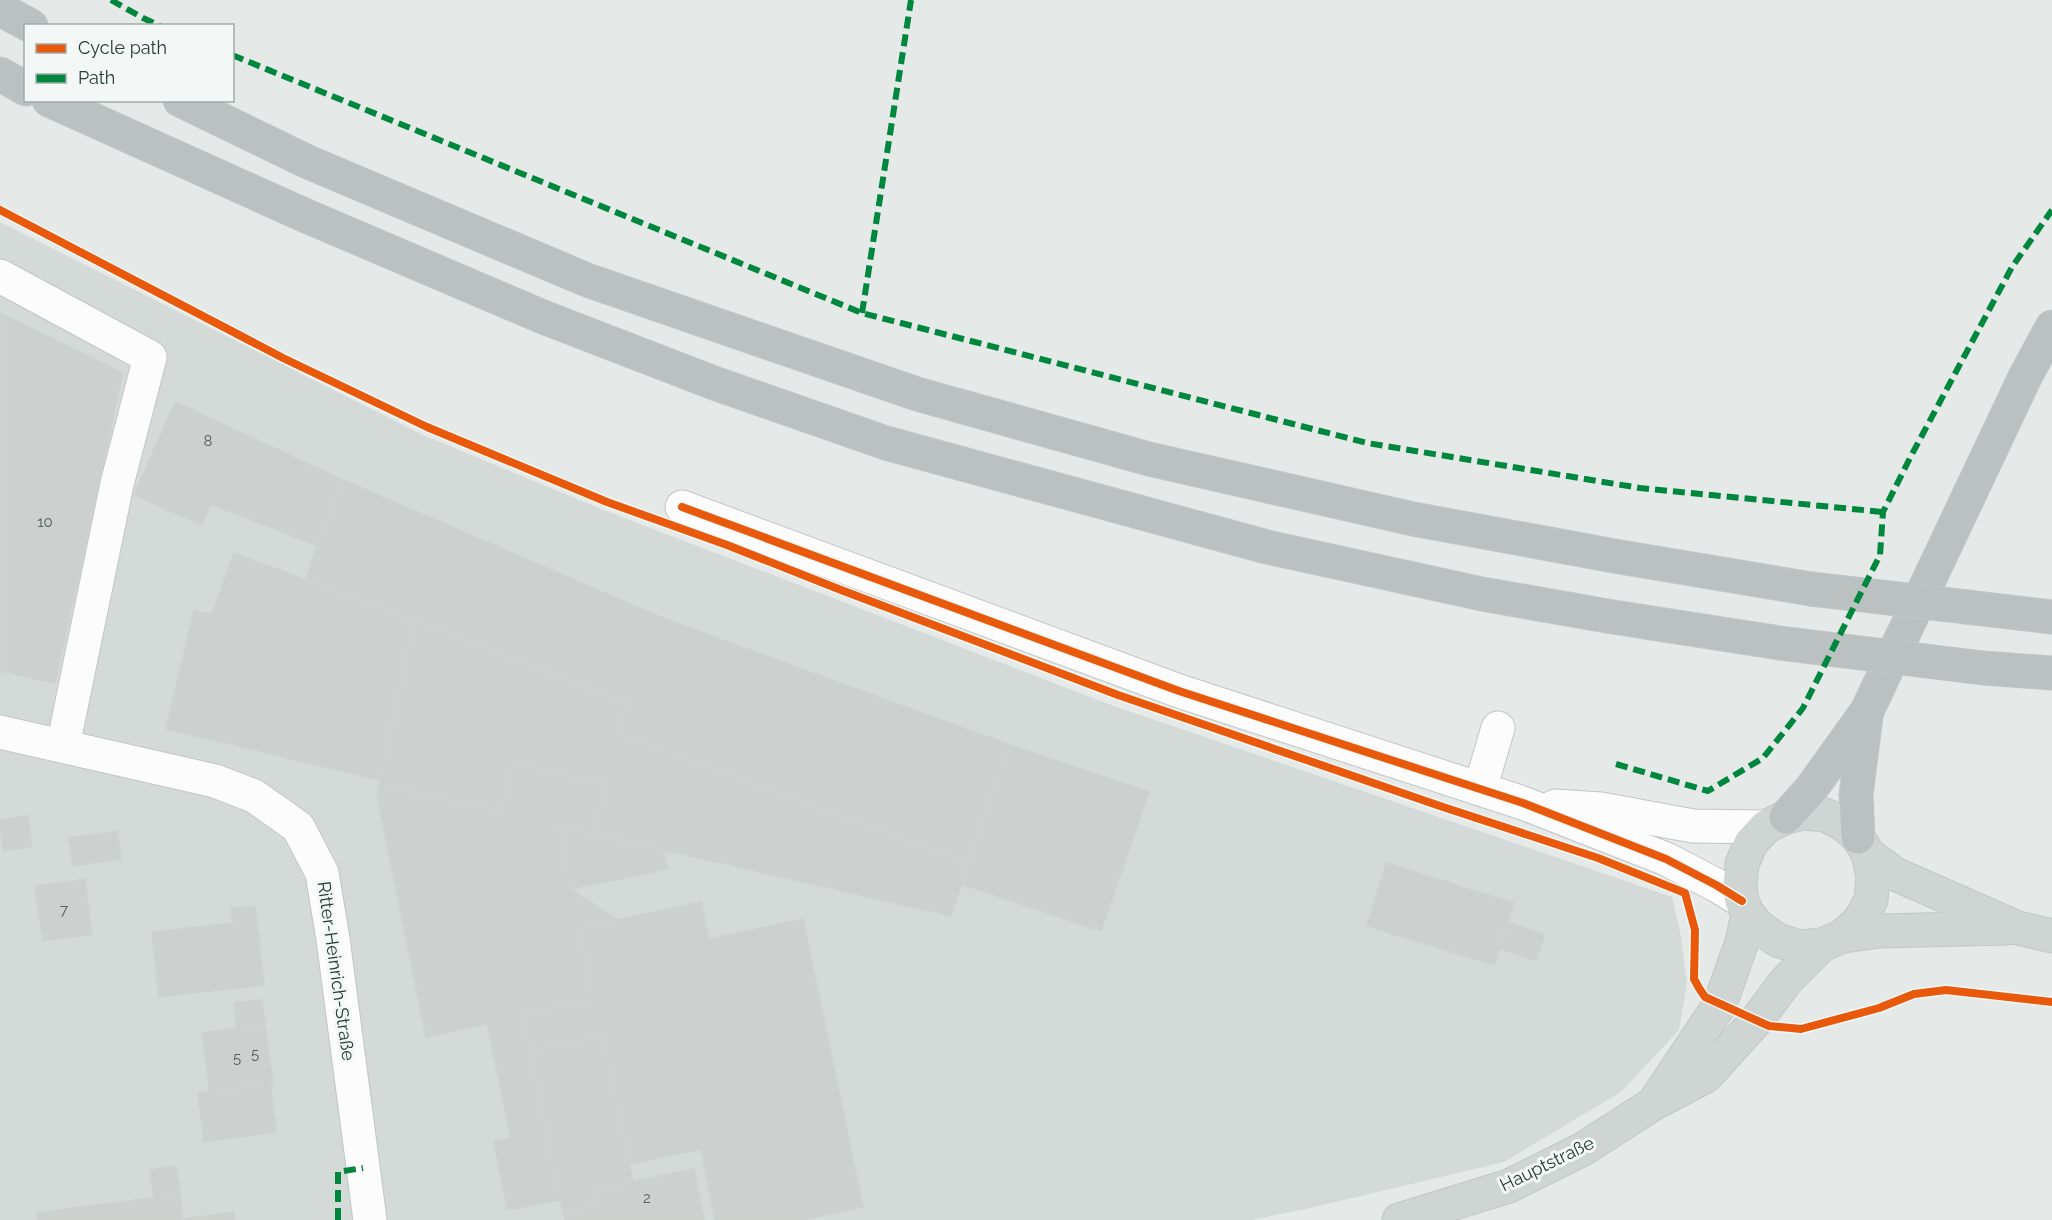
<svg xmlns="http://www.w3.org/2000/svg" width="2052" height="1220" viewBox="0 0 2052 1220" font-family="Raleway,sans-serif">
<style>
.built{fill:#d3dad7}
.building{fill:#ccd0cf;stroke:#cdd2d0;stroke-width:1.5}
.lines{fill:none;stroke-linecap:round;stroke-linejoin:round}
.minor-casing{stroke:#c2c6c4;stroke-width:35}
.major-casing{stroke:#c1c8c6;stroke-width:35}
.highway-casing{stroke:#c1c8c6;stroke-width:35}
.minor{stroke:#fbfcfb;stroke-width:33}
.major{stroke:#cfd5d3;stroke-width:33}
.highway{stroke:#bbc1c1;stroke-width:33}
.highway-bridge-casing{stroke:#c1c8c6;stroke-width:35;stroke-linecap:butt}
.highway-bridge{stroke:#bbc1c1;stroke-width:33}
.quiet{stroke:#00873e;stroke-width:6;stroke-dasharray:12 6;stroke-linecap:butt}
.cycleway-casing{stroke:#f3f8f6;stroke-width:11}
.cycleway{stroke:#e8590c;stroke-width:8}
.labels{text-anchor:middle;stroke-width:6;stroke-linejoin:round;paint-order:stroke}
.number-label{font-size:15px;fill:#4f615d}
.street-label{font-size:18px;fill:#243b36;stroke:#f3f8f6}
</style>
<rect width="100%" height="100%" fill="#e5e9e7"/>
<!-- built -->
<path class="built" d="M0,222L423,435L601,509L1111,705L1672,897L1680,931L1687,983L1679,1030L1621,1092L1504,1162L1310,1208L1252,1220H0Z"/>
<!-- building -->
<g class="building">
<path d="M0,313L123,373L55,683L0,671Z"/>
<path d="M175,402L343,480L317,546L211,504L202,525L134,495Z"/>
<path d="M343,480L663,618L1010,745L969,863L616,733L627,703L306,579L317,546Z"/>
<path d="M234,553L414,620L380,780L166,729L194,611L212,614Z"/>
<path d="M414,620L627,703L616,733L969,863L951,916L594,834L605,784L514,763L502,811L379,785Z"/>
<path d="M1010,745L1149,792L1101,931L961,884Z"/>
<path d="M514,763L605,784L594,834L559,827L571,889L618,920L579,928L594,999L522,1014L561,1200L507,1210L494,1141L511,1138L487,1024L426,1037L377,795L379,785L502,811Z"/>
<path d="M28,816L32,847L3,851L0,820Z"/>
<path d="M559,827L663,850L668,869L571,889Z"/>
<path d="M117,831L121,859L73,866L69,838Z"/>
<path d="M1386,863L1514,903L1494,965L1367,926Z"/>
<path d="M85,879L92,934L43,941L35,886Z"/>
<path d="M701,902L709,939L803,919L863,1207L803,1220H715L701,1149L629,1164L603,1036L530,1052L522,1014L594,999L579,928Z"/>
<path d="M255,906L264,985L159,997L152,932L233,923L231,908Z"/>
<path d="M1507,922L1545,935L1536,961L1499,948Z"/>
<path d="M262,1000L265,1024L237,1028L234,1003Z"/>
<path d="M265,1024L273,1083L210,1092L202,1033Z"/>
<path d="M603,1036L633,1182L592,1190L595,1205L563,1212L530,1052Z"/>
<path d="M270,1084L276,1132L204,1142L198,1093Z"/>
<path d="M176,1166L180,1194L154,1198L150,1170Z"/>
<path d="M694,1169L704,1220H565L563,1212L595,1205L592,1190Z"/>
<path d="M180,1194L183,1220H38L37,1213Z"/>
<path d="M234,1212L235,1220H183V1219Z"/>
</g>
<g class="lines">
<defs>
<g id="minor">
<path d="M0,276L150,357L117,484L63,746"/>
<path d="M682,507L1179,691L1523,803L1666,859L1716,885L1742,901"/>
<path d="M0,732L215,781L254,796L298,827L322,873L333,939L370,1220"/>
<path d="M1480,789L1498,728"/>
<path d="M1555,806L1601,809L1693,826L1766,827"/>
</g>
<g id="major">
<path d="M1868,854L1873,876L1871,900L1860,920L1843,936L1822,945L1799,947L1777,940L1758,926L1748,914L1742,901L1740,886L1742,864L1751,843L1766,827L1786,817L1805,813L1825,815L1843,824L1858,837L1868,854L1895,874L2018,928L2052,936"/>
<path d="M1843,936L1880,931L2007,928"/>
<path d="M1656,1100L1720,1004L1742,942L1748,914"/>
<path d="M1399,1220L1509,1186L1583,1149L1653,1104L1706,1076L1756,1021L1786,981L1822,945"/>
</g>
<g id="highway">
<path d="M0,9L31,26"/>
<path d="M0,74L26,89"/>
<path d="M49,100L304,215L543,317L714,383L886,443L1267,547L1482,594L1613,617L1780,643"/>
<path d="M180,100L308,162L587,280L917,394L1149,459L1413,519L1620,557L1811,589"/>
<path d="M1967,607L2052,617"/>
<path d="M1983,668L2052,673"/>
<path d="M1786,817L1811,789L1867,711L2025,377L2052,327"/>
<path d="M1858,837L1856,795L1866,716"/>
</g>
</defs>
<!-- minor casing -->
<use href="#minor" class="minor-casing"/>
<!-- major casing -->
<use href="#major" class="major-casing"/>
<!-- highway casing -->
<use href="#highway" class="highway-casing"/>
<!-- minor -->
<use href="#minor" class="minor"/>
<!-- major -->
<use href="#major" class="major"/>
<!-- highway -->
<use href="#highway" class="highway"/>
<defs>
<g id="highway-bridge">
<path d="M1811,589L1967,607"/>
<path d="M1780,643L1983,668"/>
</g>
</defs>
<!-- highway-bridge casing -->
<use href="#highway-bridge" class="highway-bridge-casing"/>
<!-- highway-bridge -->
<use href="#highway-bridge" class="highway-bridge"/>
<!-- quiet -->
<g class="quiet">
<path d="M111,0L143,18L160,26"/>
<path d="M232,55L862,313L1367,443L1640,488L1883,512"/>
<path d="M862,313L911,0"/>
<path d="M1616,764L1708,791L1763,758L1803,708L1880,555L1883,512L1911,456L2012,267L2052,210"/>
<path d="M338,1220V1172L363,1168"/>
</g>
<defs>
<g id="cycleway">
<path d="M0,210L283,358L427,427L607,502L727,545L841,590L1118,695L1440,806L1598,858L1685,893L1695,930L1694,979L1699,988L1705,997L1769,1026L1801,1029L1879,1008L1914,994L1946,990L2052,1002"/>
<path d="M682,507L1179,691L1523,803L1666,859L1716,885L1742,901"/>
</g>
</defs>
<!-- cycleway casing -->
<use href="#cycleway" class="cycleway-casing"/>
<!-- cycleway -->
<use href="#cycleway" class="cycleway"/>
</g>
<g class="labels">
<!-- number labels -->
<g class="number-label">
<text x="208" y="446">8</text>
<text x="45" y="527">10</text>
<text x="64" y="915">7</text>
<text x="255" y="1059">5</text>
<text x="237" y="1063">5</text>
<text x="647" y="1203">2</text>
</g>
<!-- street labels -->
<g class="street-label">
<text transform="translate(336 971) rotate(82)" y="6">Ritter-Heinrich-Straße</text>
<text transform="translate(1547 1164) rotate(-26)" y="6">Hauptstraße</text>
</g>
</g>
<!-- legend -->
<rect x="24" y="24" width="210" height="78" fill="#f3f8f6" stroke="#a0aca9" stroke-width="1.5"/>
<rect x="36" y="44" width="30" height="9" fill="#e8590c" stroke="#a0aca9" stroke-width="1.5"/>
<text x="78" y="54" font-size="18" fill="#243b36">Cycle path</text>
<rect x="36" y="74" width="30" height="9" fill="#00873e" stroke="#a0aca9" stroke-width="1.5"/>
<text x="78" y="84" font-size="18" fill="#243b36">Path</text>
</svg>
